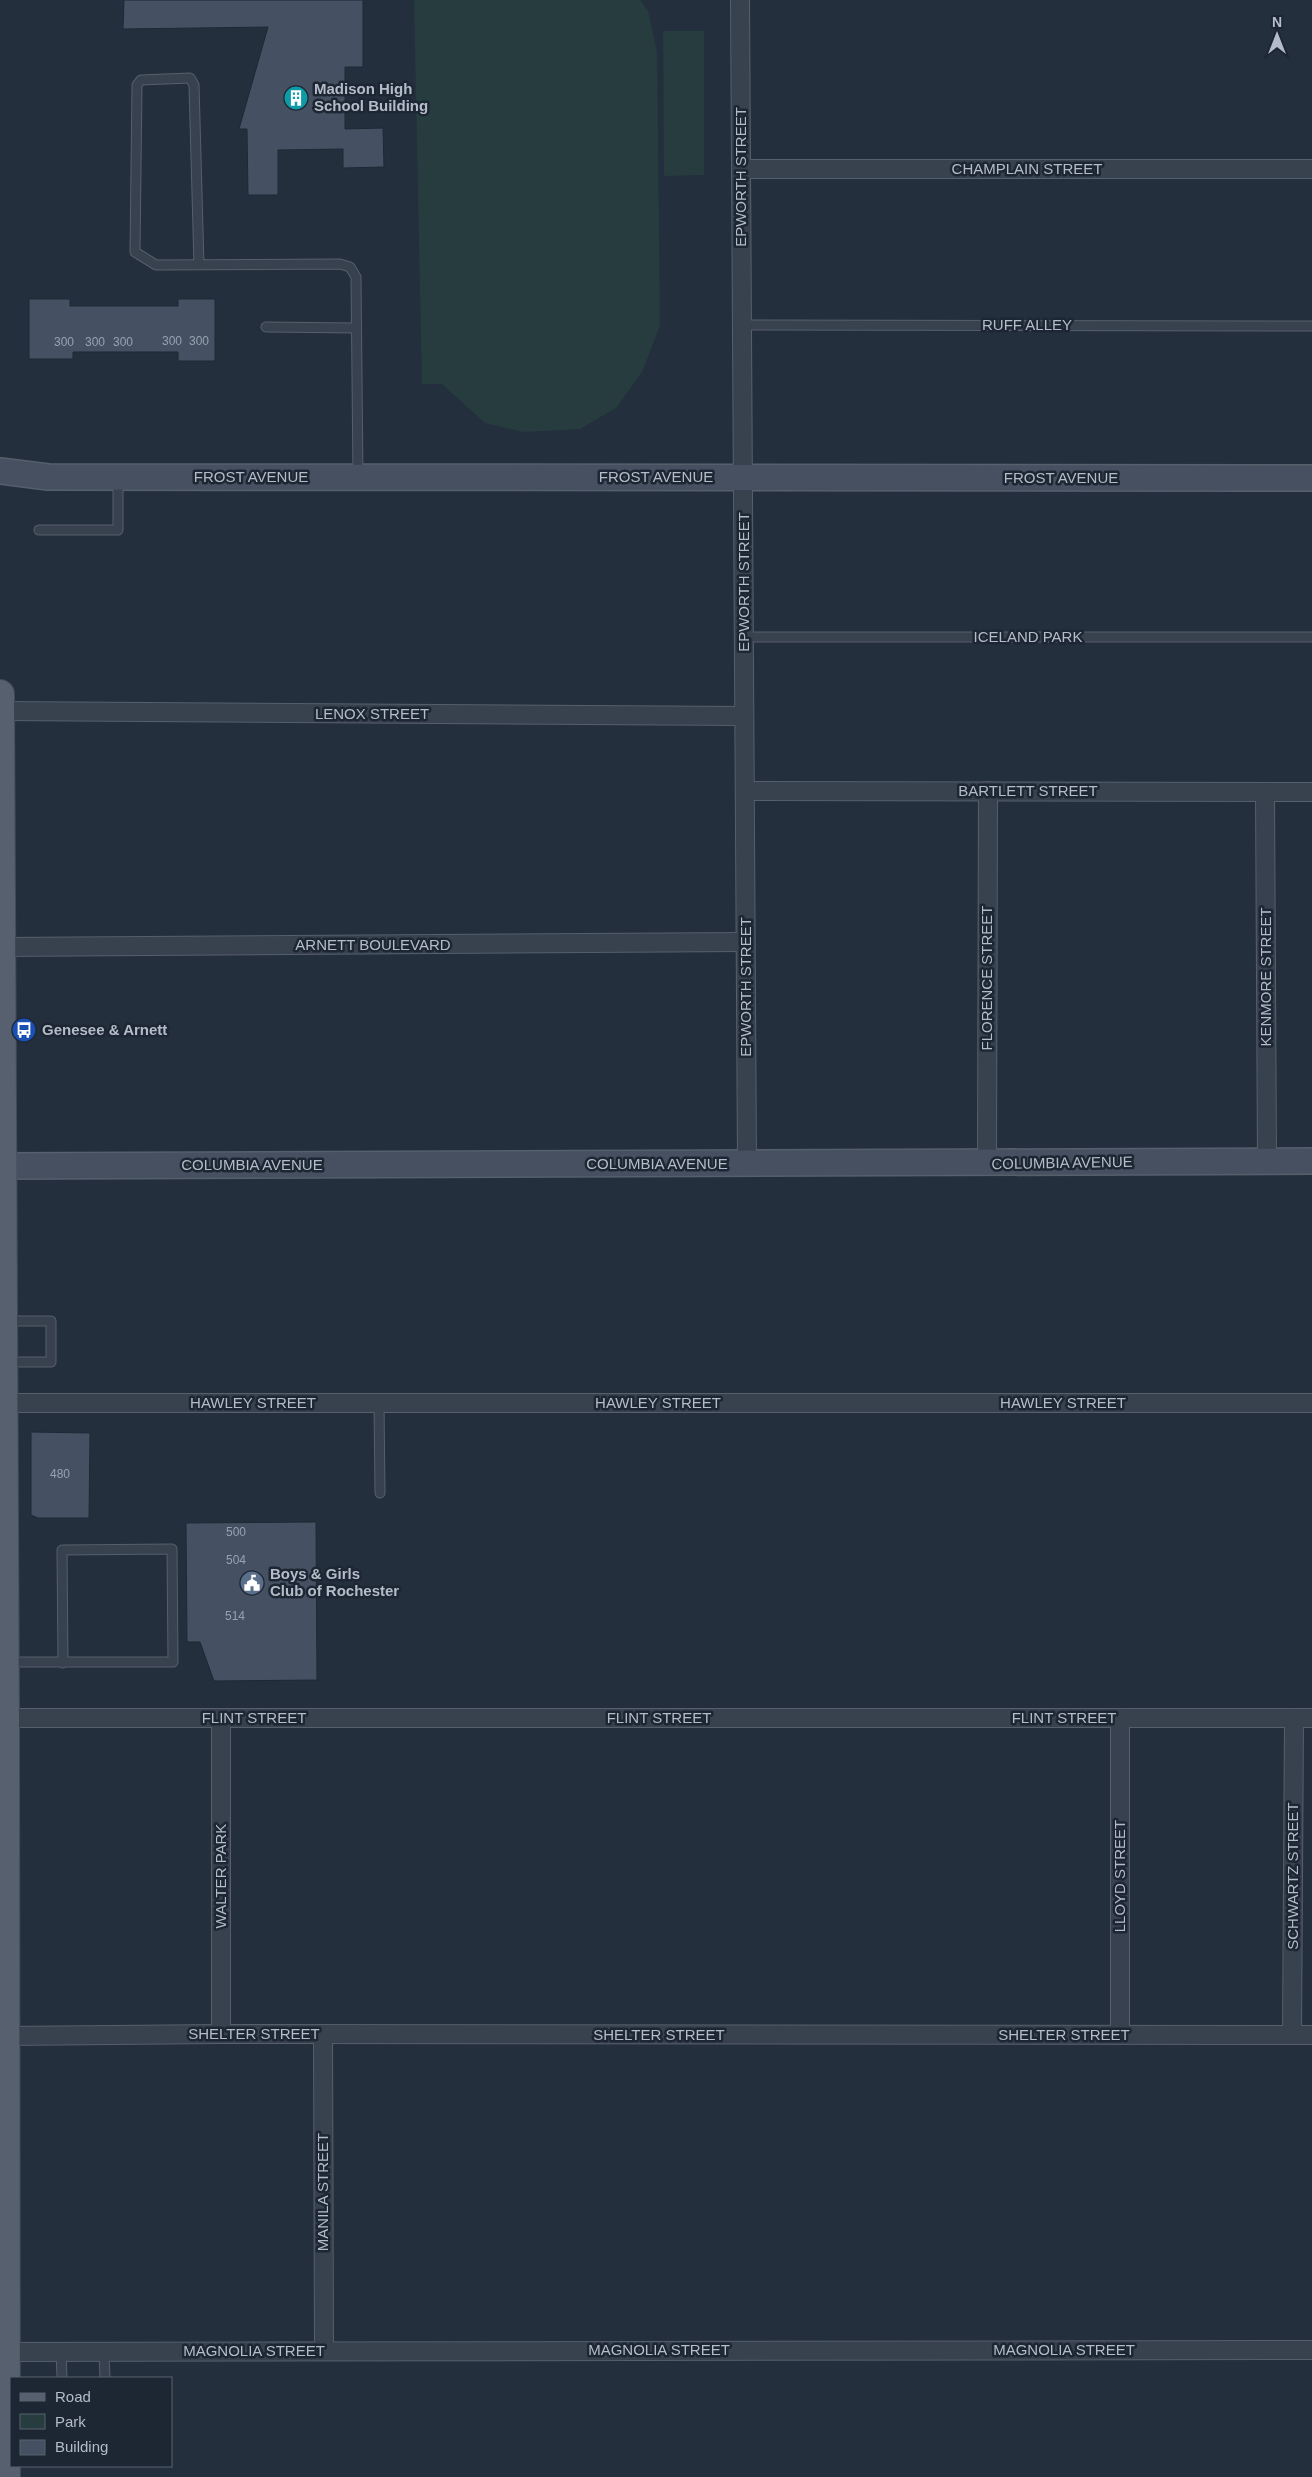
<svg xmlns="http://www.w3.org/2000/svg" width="1312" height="2477" viewBox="0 0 1312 2477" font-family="Arial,sans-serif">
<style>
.green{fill:#263c3f}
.building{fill:#455162;stroke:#1f2835}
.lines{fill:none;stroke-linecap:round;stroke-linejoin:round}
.lane-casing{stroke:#565f6c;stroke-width:11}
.street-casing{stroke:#565f6c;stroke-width:20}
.secondary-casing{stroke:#565f6c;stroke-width:28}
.primary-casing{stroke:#414a57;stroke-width:30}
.lane{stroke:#38414e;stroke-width:9}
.street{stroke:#38414e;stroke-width:18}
.secondary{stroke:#465061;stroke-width:25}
.primary{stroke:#56606e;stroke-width:28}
.labels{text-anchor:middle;stroke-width:5;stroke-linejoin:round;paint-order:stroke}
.number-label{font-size:12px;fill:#98a1af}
.poi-label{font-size:15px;font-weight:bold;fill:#b4bcc9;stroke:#1d2633;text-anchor:start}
.street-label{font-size:15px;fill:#b4bcc9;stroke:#1d2633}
</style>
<rect width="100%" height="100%" fill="#242f3e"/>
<!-- green -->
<g class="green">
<path d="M414,0H640L648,11L657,52L660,326L642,372L616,408L580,429L523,432L485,423L442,384H422Z"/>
<path d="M663,31H704V175L664,176Z"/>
</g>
<!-- building -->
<g class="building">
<path d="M124,0H363V67H345V129L383,128L384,167L343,168V149L278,150V195H248L247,129H239L268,27L123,29Z"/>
<path d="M29,299H70V306H178V299H215V361H178V352H73V359H29Z"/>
<path d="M31,1432L90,1433L89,1518H38L31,1515Z"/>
<path d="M316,1522L317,1680L214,1681L200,1642H187L186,1523Z"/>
</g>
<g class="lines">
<defs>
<g id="lane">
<path d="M199,265L194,85L190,78L141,80L137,85L135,252L156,265L340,264L350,267L356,277L358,477"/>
<path d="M742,325L1312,326"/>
<path d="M266,327L356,328"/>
<path d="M39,530H118V479"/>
<path d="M744,637H1312"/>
<path d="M6,1321H51V1362H6"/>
<path d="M379,1403L380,1493"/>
<path d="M9,1662H173L172,1549L62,1550L63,1663"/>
<path d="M61,2352L62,2378"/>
<path d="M104,2352L105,2378"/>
</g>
<g id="street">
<path d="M740,0L747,1164"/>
<path d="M741,169H1312"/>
<path d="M0,711L744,716"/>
<path d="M745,791L1312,792"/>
<path d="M1265,792L1267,1161"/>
<path d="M1,947L745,942"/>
<path d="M987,1164L988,791"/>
<path d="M3,1403H1312"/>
<path d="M5,1718H1312"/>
<path d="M221,1718V2034"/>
<path d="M1120,1718V2035"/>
<path d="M323,2034L324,2350"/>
<path d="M1292,2035L1294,1718"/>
<path d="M5,2036L221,2034L1312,2035"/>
<path d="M6,2352L1312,2350"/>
</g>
<g id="secondary">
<path d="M0,471L48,477L1312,478"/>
<path d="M2,1166L1312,1161"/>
</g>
<path id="primary" d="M0,694L5,1718L6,2477"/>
</defs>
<!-- lane casing -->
<use href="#lane" class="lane-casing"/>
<!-- street casing -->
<use href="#street" class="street-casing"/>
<!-- secondary casing -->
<use href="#secondary" class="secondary-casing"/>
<!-- primary casing -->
<use href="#primary" class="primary-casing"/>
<!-- lane -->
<use href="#lane" class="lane"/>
<!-- street -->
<use href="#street" class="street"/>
<!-- secondary -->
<use href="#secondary" class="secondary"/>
<!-- primary -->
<use href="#primary" class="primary"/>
</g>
<!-- icons -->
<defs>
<symbol id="building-disc" viewBox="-11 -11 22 22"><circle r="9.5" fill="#0f9aa8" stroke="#1d2633"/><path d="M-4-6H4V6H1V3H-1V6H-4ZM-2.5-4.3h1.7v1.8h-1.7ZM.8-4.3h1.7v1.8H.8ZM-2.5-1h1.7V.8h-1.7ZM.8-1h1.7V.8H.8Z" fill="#fff"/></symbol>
<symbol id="bus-disc" viewBox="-11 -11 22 22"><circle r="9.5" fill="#1a4fb4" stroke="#1d2633"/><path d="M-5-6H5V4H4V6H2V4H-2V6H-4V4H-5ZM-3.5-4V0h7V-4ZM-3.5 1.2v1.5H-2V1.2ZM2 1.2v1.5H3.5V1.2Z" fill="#fff"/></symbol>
<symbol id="civic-disc" viewBox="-11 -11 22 22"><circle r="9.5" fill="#5c6f8a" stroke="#1d2633"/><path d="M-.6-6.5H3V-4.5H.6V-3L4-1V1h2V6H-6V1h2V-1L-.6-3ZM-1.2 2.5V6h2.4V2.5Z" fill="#fff"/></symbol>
</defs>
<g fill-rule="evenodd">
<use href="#building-disc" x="282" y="84" width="28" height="28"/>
<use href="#bus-disc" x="10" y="1016" width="28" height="28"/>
<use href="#civic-disc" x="238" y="1569" width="28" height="28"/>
</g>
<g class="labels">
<!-- number labels -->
<g class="number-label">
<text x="172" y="345">300</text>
<text x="199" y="345">300</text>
<text x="64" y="346">300</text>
<text x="95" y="346">300</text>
<text x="123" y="346">300</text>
<text x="60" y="1478">480</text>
<text x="236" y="1536">500</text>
<text x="236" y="1564">504</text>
<text x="235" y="1620">514</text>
</g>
<!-- poi labels -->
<g class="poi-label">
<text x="314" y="94">Madison High<tspan x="314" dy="17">School Building</tspan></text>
<text x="42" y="1035">Genesee &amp; Arnett</text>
<text x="270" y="1579">Boys &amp; Girls<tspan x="270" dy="17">Club of Rochester</tspan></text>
</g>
<!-- street labels -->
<g class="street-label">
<text x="1027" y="174">CHAMPLAIN STREET</text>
<text transform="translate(741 177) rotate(-90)" y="5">EPWORTH STREET</text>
<text x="1027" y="330">RUFF ALLEY</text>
<text x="251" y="482">FROST AVENUE</text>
<text x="656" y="482">FROST AVENUE</text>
<text x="1061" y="483">FROST AVENUE</text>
<text transform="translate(744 582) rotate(-90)" y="5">EPWORTH STREET</text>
<text x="1028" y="642">ICELAND PARK</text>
<text x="372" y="719">LENOX STREET</text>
<text x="1028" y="796">BARTLETT STREET</text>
<text x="373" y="950">ARNETT BOULEVARD</text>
<text transform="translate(1266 977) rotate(-90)" y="5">KENMORE STREET</text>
<text transform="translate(987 978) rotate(-90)" y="5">FLORENCE STREET</text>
<text transform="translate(746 987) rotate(-90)" y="5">EPWORTH STREET</text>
<text transform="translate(1062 1163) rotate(-1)" y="5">COLUMBIA AVENUE</text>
<text x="657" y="1169">COLUMBIA AVENUE</text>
<text x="252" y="1170">COLUMBIA AVENUE</text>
<text x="253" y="1408">HAWLEY STREET</text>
<text x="658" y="1408">HAWLEY STREET</text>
<text x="1063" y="1408">HAWLEY STREET</text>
<text x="254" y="1723">FLINT STREET</text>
<text x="659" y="1723">FLINT STREET</text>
<text x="1064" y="1723">FLINT STREET</text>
<text transform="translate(221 1876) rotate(-90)" y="5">WALTER PARK</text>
<text transform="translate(1120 1876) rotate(-90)" y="5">LLOYD STREET</text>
<text transform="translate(1293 1876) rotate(-90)" y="5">SCHWARTZ STREET</text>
<text x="254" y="2039">SHELTER STREET</text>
<text x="659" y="2040">SHELTER STREET</text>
<text x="1064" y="2040">SHELTER STREET</text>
<text transform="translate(323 2192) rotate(-90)" y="5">MANILA STREET</text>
<text x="659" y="2355">MAGNOLIA STREET</text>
<text x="1064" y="2355">MAGNOLIA STREET</text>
<text x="254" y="2356">MAGNOLIA STREET</text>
</g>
</g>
<!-- legend -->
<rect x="10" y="2377" width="162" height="90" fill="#1d2633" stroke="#59626f"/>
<rect x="20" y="2393" width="25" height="8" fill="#56606e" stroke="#59626f"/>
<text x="55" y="2402" font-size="15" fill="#b4bcc9">Road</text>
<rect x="20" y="2414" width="25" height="15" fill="#263c3f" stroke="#59626f"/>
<text x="55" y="2427" font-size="15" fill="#b4bcc9">Park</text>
<rect x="20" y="2440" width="25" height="15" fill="#455162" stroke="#59626f"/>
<text x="55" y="2452" font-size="15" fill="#b4bcc9">Building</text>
<!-- north arrow -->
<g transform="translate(1277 35)" stroke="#1d2633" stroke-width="4" paint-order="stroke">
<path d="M0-4L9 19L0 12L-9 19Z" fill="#b4bcc9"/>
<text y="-8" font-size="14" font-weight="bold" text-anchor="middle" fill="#b4bcc9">N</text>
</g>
</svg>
